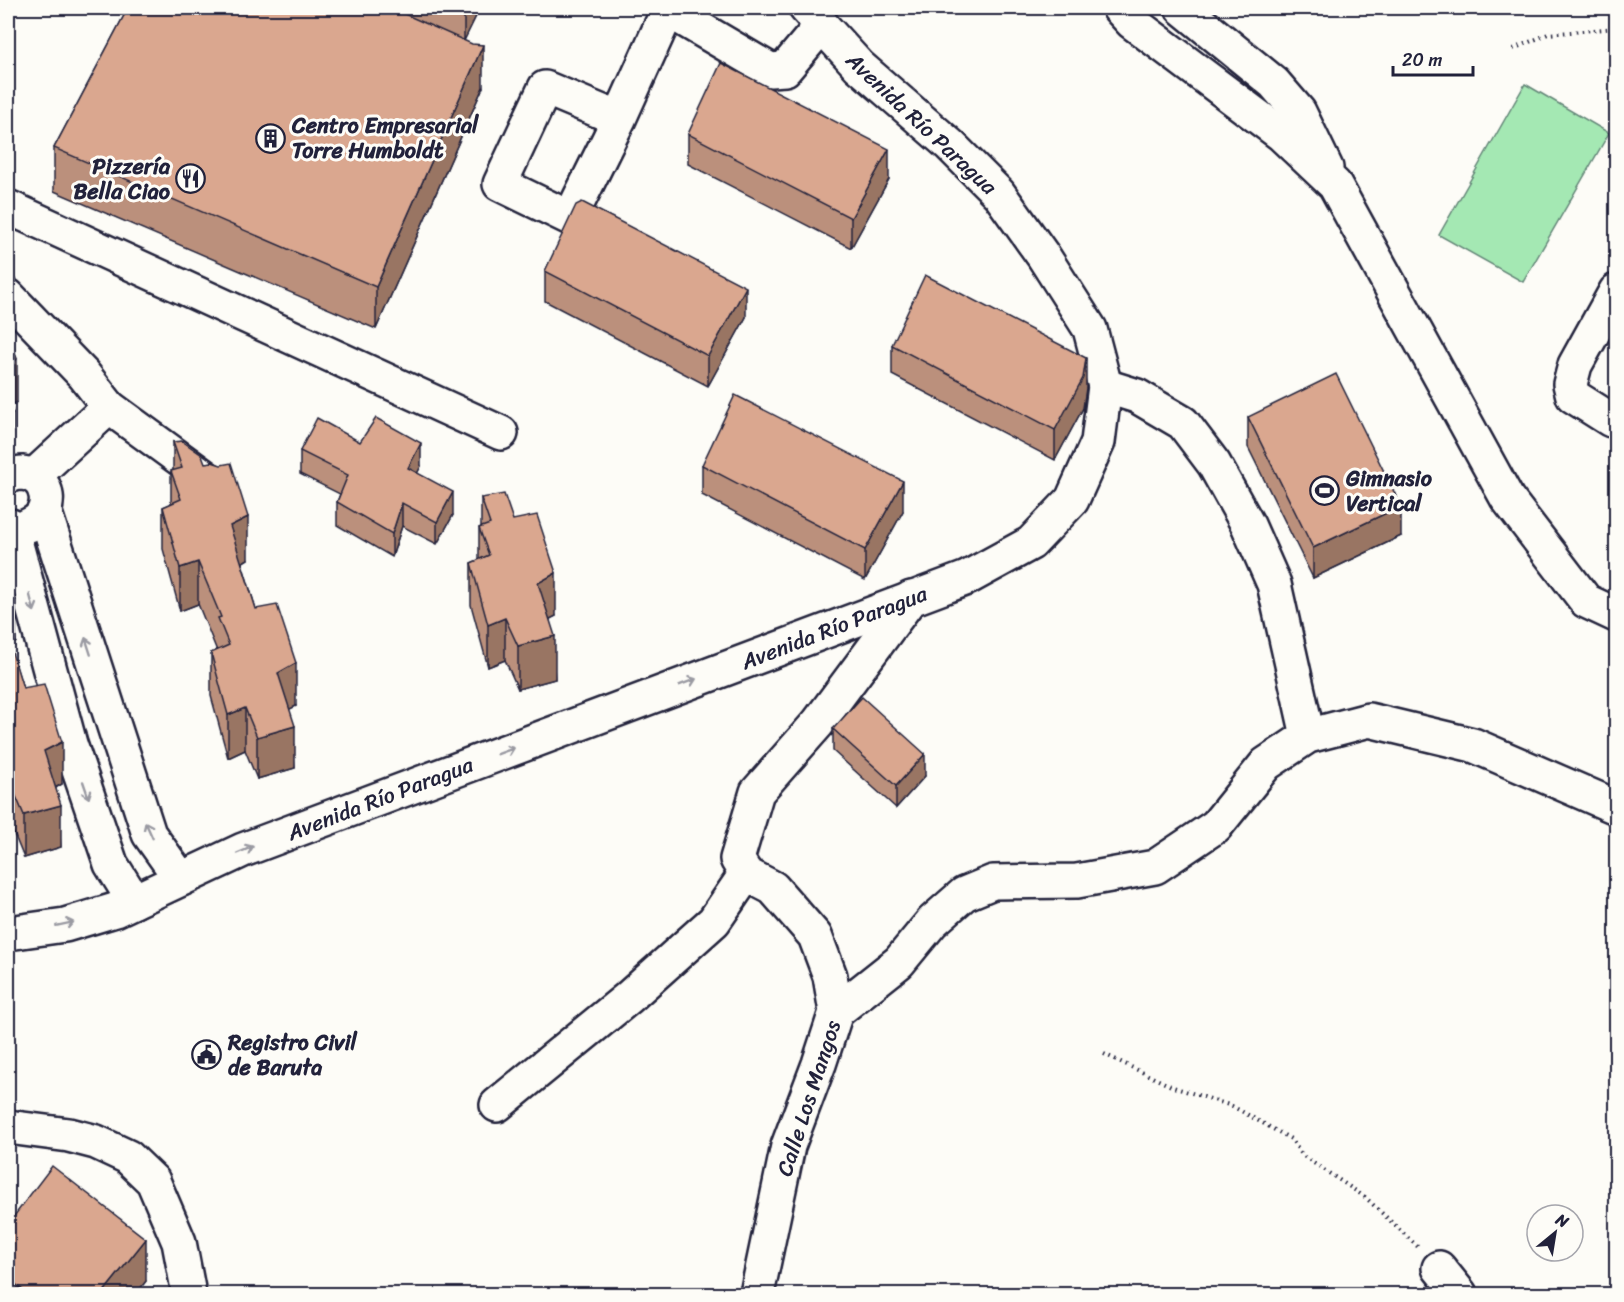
<svg xmlns="http://www.w3.org/2000/svg" width="1624" height="1302" viewBox="0 0 1624 1302" font-family="Sriracha,sans-serif">
<style>
.green{fill:#a4e8b3;stroke:#638577;stroke-width:1.5}
.lines{fill:none;stroke-linecap:round;stroke-linejoin:round}
.minor-casing{stroke:#22223b;stroke-width:38}
.major-casing{stroke:#22223b;stroke-width:38}
.path{stroke:#22223b;stroke-width:4;stroke-dasharray:1.5 4.5;stroke-linecap:butt}
.minor{stroke:#fdfcf7;stroke-width:33}
.major{stroke:#fdfcf7;stroke-width:33}
.wall{fill:#bb907b;stroke:#22223b;stroke-width:1.5}
.shaded-wall{fill:#997564;stroke:#22223b;stroke-width:1.5}
.building{fill:#daa78f;stroke:#22223b;stroke-width:1.5}
.oneway{stroke:#9a9aa2}
.labels{text-anchor:middle;stroke-width:6;stroke-linejoin:round;paint-order:stroke}
.street-label{font-size:22px;fill:#22223b;stroke:#fdfcf7}
.poi-label{font-size:22px;font-weight:bold;fill:#22223b;stroke:#fdfcf7;text-anchor:start}
</style>
<rect width="100%" height="100%" fill="#fdfcf7"/>
<filter id="ink" filterUnits="userSpaceOnUse"><feTurbulence type="fractalNoise" baseFrequency=".0167" numOctaves="2"/><feDisplacementMap in="SourceGraphic" scale="12" xChannelSelector="R" yChannelSelector="G"/><feConvolveMatrix kernelMatrix="1 2 1 2 8 2 1 2 1" color-interpolation-filters="sRGB"/></filter>
<g filter="url(#ink)">
<!-- green -->
<path class="green" d="M1525,84L1609,133L1523,282L1439,235Z"/>
<g class="lines">
<defs>
<g id="minor">
<path d="M1119,8L1132,22L1281,134L1335,185L1507,498L1586,601L1616,615"/>
<path d="M1182,8L1274,83L1299,112L1326,168"/>
<path d="M668,10L770,70L785,69L822,25"/>
<path d="M619,119L545,88L500,184L570,218L619,119L669,8"/>
<path d="M8,207L501,433"/>
<path d="M1616,291L1575,365L1570,384L1573,396L1611,420H1616"/>
<path d="M8,296L84,375L109,407L209,480"/>
<path d="M1105,386L1137,396L1183,423L1214,464L1248,525L1274,584L1308,736"/>
<path d="M8,476C12,475 17,473 22,473C51,475 55,515 29,525"/>
<path d="M34,476L109,407"/>
<path d="M45,513L149,834L181,879"/>
<path d="M11,526L70,744L111,864L134,901"/>
<path d="M836,1012L899,962L932,922L964,894L993,882L1077,881L1155,867L1216,826L1266,764L1308,736L1369,720L1473,745L1616,807"/>
<path d="M497,1105L628,998L714,921L746,874"/>
<path d="M8,1127L69,1135L96,1142L128,1157L153,1181L179,1242L189,1294"/>
<path d="M1439,1268L1460,1294"/>
<path d="M757,1294L788,1146L819,1064L836,1012L830,976L815,936L773,888L746,874L737,859L757,792L818,723L911,598"/>
</g>
<path id="major" d="M8,933L65,925L115,910L243,850L967,578L1031,543L1072,500L1098,442L1105,386L1090,329L1044,257L999,194L950,145L859,66L806,8"/>
</defs>
<!-- minor casing -->
<use href="#minor" class="minor-casing"/>
<!-- major casing -->
<use href="#major" class="major-casing"/>
<!-- path -->
<g class="path">
<path d="M1513,49L1548,34L1616,28"/>
<path d="M1104,1054L1173,1087L1232,1106L1291,1139L1303,1156L1365,1197L1419,1248"/>
</g>
<!-- minor -->
<use href="#minor" class="minor"/>
<!-- major -->
<use href="#major" class="major"/>
</g>
<!-- wall -->
<g class="wall">
<path d="M128,8H480L464,40L483,87L376,329L54,191V148Z"/>
<path d="M688,134L889,179L851,248L688,164Z"/>
<path d="M545,271L746,317L708,386L545,301Z"/>
<path d="M892,345L1086,388L1083,408L1055,460L892,375Z"/>
<path d="M1248,417L1401,536L1313,578L1248,447Z"/>
<path d="M173,442L205,463L248,559L242,563L256,609L296,706L289,709L295,768L257,779L245,750L228,758L211,696V653L217,651L198,604L180,611L163,549V507L171,504V471L173,470Z"/>
<path d="M360,442L421,466L417,473L453,515L437,544L402,526L392,557L337,525V502L340,494L300,474V451Z"/>
<path d="M702,465L903,511L865,580L702,495Z"/>
<path d="M481,498L513,520L556,616L550,619L555,679L518,689L505,660L488,667L471,605V563L479,560V528L481,527Z"/>
<path d="M8,574L16,642L9,645L23,688L62,784L56,788L61,847L24,858L12,829Z"/>
<path d="M833,729L925,776L896,808L833,751Z"/>
<path d="M8,1224L146,1281L136,1294H8Z"/>
</g>
<!-- shaded-wall -->
<g class="shaded-wall">
<path d="M464,8H480L464,41Z"/>
<path d="M483,45V87L376,329V287Z"/>
<path d="M889,149V179L851,248V218Z"/>
<path d="M746,287V317L708,386V356Z"/>
<path d="M1086,358V388L1083,408L1055,460V430Z"/>
<path d="M17,359V402L8,407V365Z"/>
<path d="M13,413V455L8,457V415Z"/>
<path d="M421,443V466L408,491V468Z"/>
<path d="M903,481V511L865,580V550Z"/>
<path d="M453,492V515L437,544V522Z"/>
<path d="M402,503V526L392,557V534Z"/>
<path d="M1401,506V536L1313,578V548Z"/>
<path d="M248,517V559L230,569V526Z"/>
<path d="M198,562V604L180,611V568Z"/>
<path d="M556,573V616L538,625V583Z"/>
<path d="M16,600V642L8,647V604Z"/>
<path d="M505,618V660L488,667V625Z"/>
<path d="M555,636V679L518,689V646Z"/>
<path d="M296,663V706L278,715V673Z"/>
<path d="M245,708V750L228,758V715Z"/>
<path d="M295,726V768L257,779V737Z"/>
<path d="M62,742V784L44,794V751Z"/>
<path d="M925,754V776L896,808V786Z"/>
<path d="M12,787V829L8,831V789Z"/>
<path d="M61,805V847L24,858V815Z"/>
<path d="M146,1239V1281L136,1294H102Z"/>
</g>
<!-- building -->
<g class="building">
<path d="M128,8H391L472,44L483,45L376,287L54,148Z"/>
<path d="M721,63L889,149L851,218L688,134Z"/>
<path d="M582,202L746,287L708,356L545,271L576,205Z"/>
<path d="M925,275L1086,358L1083,378L1055,430L892,345Z"/>
<path d="M8,331L17,359L8,365Z"/>
<path d="M1336,374L1401,506L1313,548L1248,417Z"/>
<path d="M735,395L903,481L865,550L702,465Z"/>
<path d="M8,397L13,413L8,415Z"/>
<path d="M317,418L360,442L376,418L421,443L408,468L453,492L437,522L402,503L392,534L337,502L348,475L300,451Z"/>
<path d="M182,441L202,455L205,463L212,462L221,465L231,463L248,517L230,526L256,609L277,605L296,663L278,673L295,726L257,737L245,708L228,715L211,653L229,645L218,618L221,617L198,562L180,568L163,507L181,499L171,471L182,468L173,442Z"/>
<path d="M504,494L513,520L537,515L556,573L538,583L555,636L518,646L505,618L488,625L471,563L489,555L479,528L490,524L481,498Z"/>
<path d="M8,574L16,600L8,604Z"/>
<path d="M8,639L23,688L44,684L62,742L44,751L61,805L24,815L12,787L8,789Z"/>
<path d="M862,697L925,754L896,786L833,729Z"/>
<path d="M52,1166L146,1239L102,1294H28L8,1278V1224Z"/>
</g>
<!-- one-way arrows -->
<defs><path id="oneway-shaft" d="M-6 0H5M1.5-3L5.5 0L1.5 3" fill="none" stroke-width="1.6" stroke-linecap="round" stroke-linejoin="round" transform="scale(1.5)"/></defs>
<g class="oneway">
<use href="#oneway-shaft" transform="translate(32 603) rotate(75)"/>
<use href="#oneway-shaft" transform="translate(88 646) rotate(-108)"/>
<use href="#oneway-shaft" transform="translate(688 682) rotate(-21)"/>
<use href="#oneway-shaft" transform="translate(506 751) rotate(-21)"/>
<use href="#oneway-shaft" transform="translate(86 790) rotate(71)"/>
<use href="#oneway-shaft" transform="translate(149 830) rotate(-114)"/>
<use href="#oneway-shaft" transform="translate(245 850) rotate(-23)"/>
<use href="#oneway-shaft" transform="translate(65 924) rotate(-12)"/>
</g>
</g>
<!-- icons -->
<defs>
<symbol id="building-ring" viewBox="-11 -11 22 22"><circle r="9.5" fill="#fdfcf7" stroke="#22223b" stroke-width="1.5"/><path d="M-4-6H4V6H1V3H-1V6H-4ZM-2.5-4.3h1.7v1.8h-1.7ZM.8-4.3h1.7v1.8H.8ZM-2.5-1h1.7V.8h-1.7ZM.8-1h1.7V.8H.8Z" fill="#22223b"/></symbol>
<symbol id="restaurant-ring" viewBox="-11 -11 22 22"><circle r="9.5" fill="#fdfcf7" stroke="#22223b" stroke-width="1.5"/><path d="M-5-6h1v4h1v-4h1v4h1v-4h1v5L-1.5 .5V6h-2V.5L-5-1ZM5-6V6H3V1.5H1.5Q1.5-4 5-6Z" fill="#22223b"/></symbol>
<symbol id="stadium-ring" viewBox="-11 -11 22 22"><circle r="9.5" fill="#fdfcf7" stroke="#22223b" stroke-width="1.5"/><path d="M0-5a6.5 5 0 1 0 0 10a6.5 5 0 1 0 0-10ZM-3.5-1.8h7v3.6h-7Z" fill="#22223b"/></symbol>
<symbol id="civic-ring" viewBox="-11 -11 22 22"><circle r="9.5" fill="#fdfcf7" stroke="#22223b" stroke-width="1.5"/><path d="M-.6-6.5H3V-4.5H.6V-3L4-1V1h2V6H-6V1h2V-1L-.6-3ZM-1.2 2.5V6h2.4V2.5Z" fill="#22223b"/></symbol>
</defs>
<g fill-rule="evenodd">
<use href="#building-ring" x="254" y="122" width="33" height="33"/>
<use href="#restaurant-ring" x="174" y="162" width="33" height="33"/>
<use href="#stadium-ring" x="1308" y="474" width="33" height="33"/>
<use href="#civic-ring" x="190" y="1038" width="33" height="33"/>
</g>
<g class="labels">
<!-- street labels -->
<g class="street-label">
<text transform="translate(922 123) rotate(43)" y="8">Avenida Río Paragua</text>
<text transform="translate(834 627) rotate(-21)" y="8">Avenida Río Paragua</text>
<text transform="translate(380 798) rotate(-21)" y="8">Avenida Río Paragua</text>
<text transform="translate(808 1098) rotate(-72)" y="8">Calle Los Mangos</text>
</g>
<!-- poi labels -->
<g class="poi-label">
<text x="292" y="133">Centro Empresarial<tspan x="292" dy="25">Torre Humboldt</tspan></text>
<text x="170" y="174" text-anchor="end">Pizzería<tspan x="170" dy="25">Bella Ciao</tspan></text>
<text x="1346" y="486">Gimnasio<tspan x="1346" dy="25">Vertical</tspan></text>
<text x="228" y="1050">Registro Civil<tspan x="228" dy="25">de Baruta</tspan></text>
</g>
</g>
<!-- margin -->
<rect width="1624" height="1302" fill="none" stroke="#fdfcf7" stroke-width="30"/>
<rect x="15" y="15" width="1594" height="1272" fill="none" stroke="#22223b" stroke-width="2" filter="url(#ink)"/>
<!-- north arrow -->
<g transform="translate(1555 1233) rotate(30)"><circle r="28" fill="#fdfcf7" stroke="#a5a5ac" stroke-width="1.5"/>
<path d="M0-4.5L10 22L0 15L-10 22Z" fill="#22223b"/>
<text y="-9" font-size="16" font-weight="bold" text-anchor="middle" fill="#22223b">N</text>
</g>
<!-- scale -->
<path d="M1393 66v9h80v-9" fill="none" stroke="#22223b" stroke-width="3"/>
<text x="1402" y="66" font-size="18" fill="#22223b" stroke="#fdfcf7" stroke-width="4.5" paint-order="stroke">20 m</text>
</svg>
